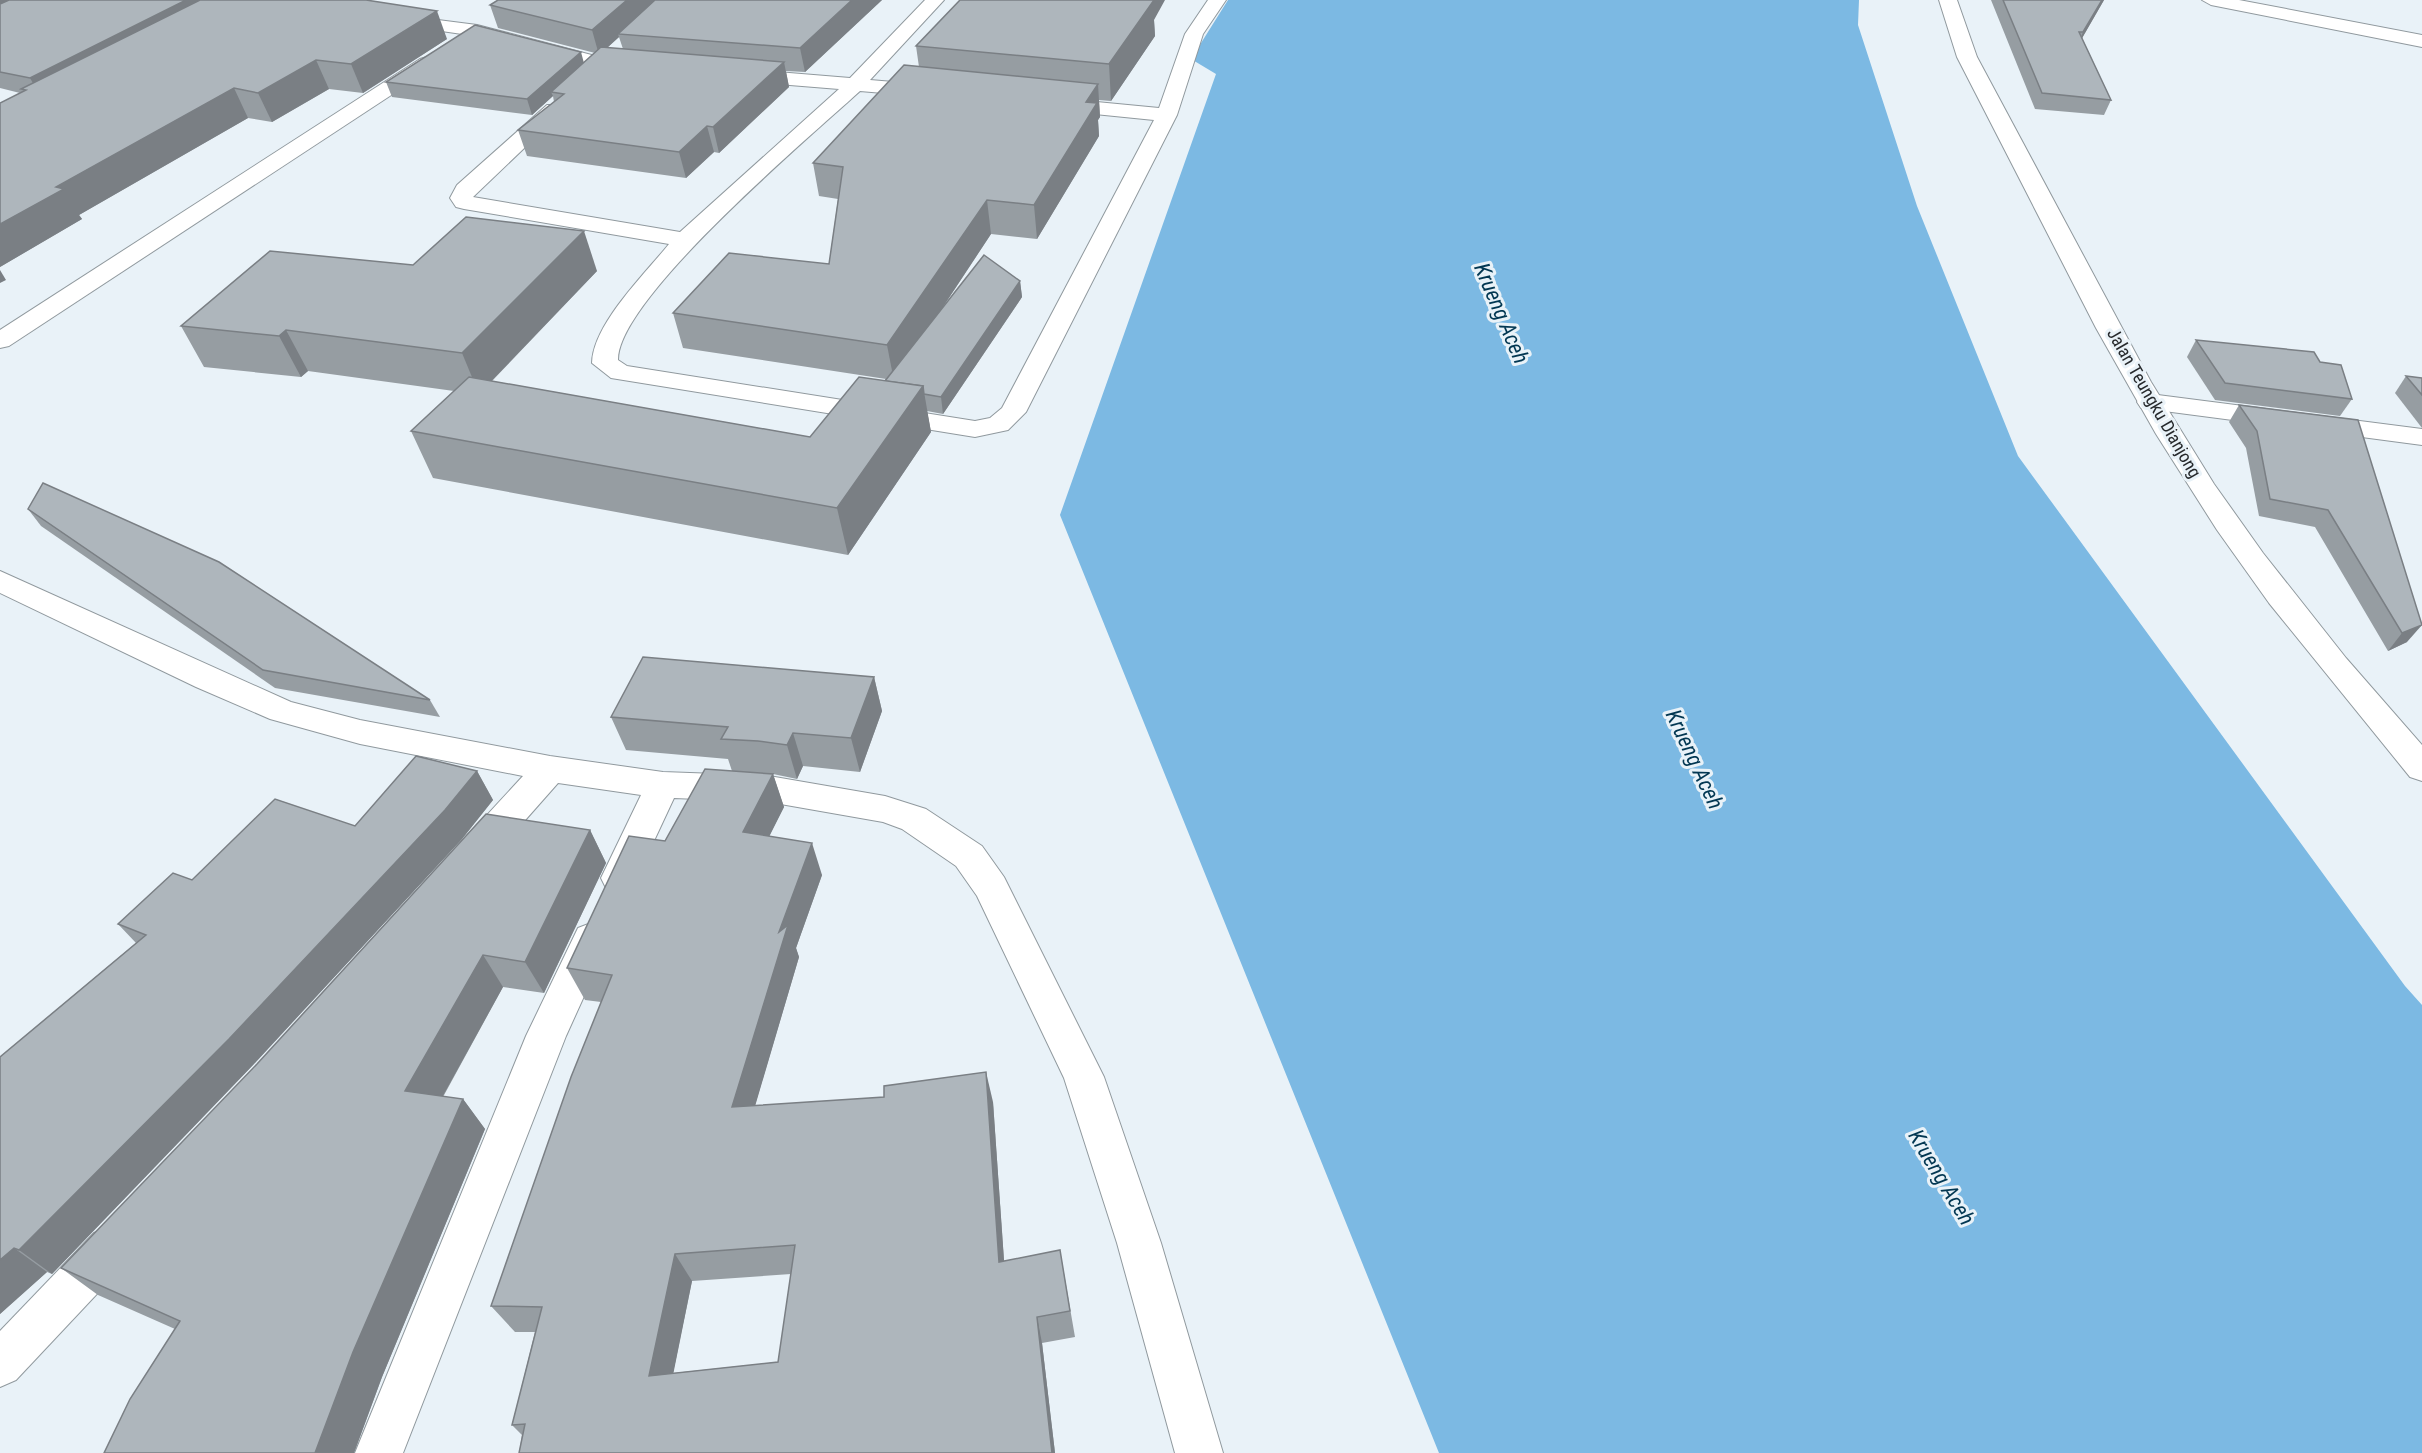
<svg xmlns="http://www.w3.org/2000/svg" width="2422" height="1453" viewBox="0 0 2422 1453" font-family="'Roboto Condensed',sans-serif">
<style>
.water{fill:#7cb9e3}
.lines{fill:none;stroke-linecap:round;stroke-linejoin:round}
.minor-casing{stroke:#90999e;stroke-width:2}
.tertiary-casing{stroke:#90999e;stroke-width:2}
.minor{fill:#fff;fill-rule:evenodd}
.tertiary{fill:#fff;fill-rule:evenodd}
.wall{fill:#969da2;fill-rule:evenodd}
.shaded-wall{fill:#7a7f84}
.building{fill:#aeb6bc;stroke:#7a7f84;stroke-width:1.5;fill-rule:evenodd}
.labels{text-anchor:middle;stroke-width:6;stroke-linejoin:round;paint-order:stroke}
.far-street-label{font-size:18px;fill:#26292c;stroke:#e9f2f8}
.water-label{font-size:22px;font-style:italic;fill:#023752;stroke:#e9f2f8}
</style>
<rect width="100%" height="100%" fill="#e9f2f8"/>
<!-- water -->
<path class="water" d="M1228,0H1859L1858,25L1917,206L2018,456L2405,986L2422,1005V1453H1439L1060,515L1216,74L1191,59Z"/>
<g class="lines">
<defs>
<g id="minor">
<path d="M925,0H944L870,80L929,85L936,87L939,91L936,95L929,97L860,91C811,136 617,299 618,360L627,366L975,421L990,418L1002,408L1154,120L1055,110L1048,108L1045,104L1048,100L1055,98L1159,108L1185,34L1208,0H1226L1203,34L1177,115L1026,412L1008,430L975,437L611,378L592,363C593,324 645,274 669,244L464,209L456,207L450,198L457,185L547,105H561L564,109L561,113L473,197L680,232L839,89L742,81L732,75L735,71L742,69L850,78Z"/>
<path d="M2202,0H2239L2422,35V47L2211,5Z"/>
<path d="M399,15L477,25L603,58L637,62L640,66L630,72L603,70L476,36L393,24L390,20L393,16Z"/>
<path d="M427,57L434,59L437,63L434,67L9,346L0,348V330L420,59Z"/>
<path d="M2150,394L2422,429V445L2141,408L2137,402L2141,396Z"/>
<path d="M0,571L291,702L360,720L550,756L663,772L769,776L885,796L926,809L982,846L1004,877L1104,1077L1161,1243L1223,1453H1175L1117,1243L1064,1078L977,896L956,866L902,829L883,822L769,802L674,798L632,888L619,892L606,888L601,878L641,795L558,783L490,860L477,864L464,860L459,850L464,840L523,776L360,744L270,719L196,687L0,593Z"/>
<path d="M591,923L604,928L610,939L566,1036L403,1453H355L526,1036L578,928Z"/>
<path d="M110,1227L126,1233L132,1248L126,1263L16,1380L0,1387V1331L94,1233Z"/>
</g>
<path id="tertiary" d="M1939,0H1957L1977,57L2151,382L2214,484L2263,553L2346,658L2422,745V781L2410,777L2269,603L2217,530L2156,434L2096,328L1957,57Z"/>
</defs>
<!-- minor casing -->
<use href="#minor" class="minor-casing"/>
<!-- tertiary casing -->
<use href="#tertiary" class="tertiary-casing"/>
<!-- minor -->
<use href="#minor" class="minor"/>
<!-- tertiary -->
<use href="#tertiary" class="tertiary"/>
</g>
<!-- wall -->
<g class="wall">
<path d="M0,0L447,39L363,93L329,89L272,122L248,118L79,215L82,219L0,267L20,93L0,88Z"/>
<path d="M498,0H882L805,72L786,71L789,87L719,153L714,152L686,178L527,156L518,130L554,102L553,96L532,115L392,97L386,82L584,63L595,53L498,28L490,5ZM619,37L623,49L607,48Z"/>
<path d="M1991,0H2104L2082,38L2111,100L2104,115L2035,109Z"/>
<path d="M1154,20L1155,36L1111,101L1099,100L1100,117L1098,120L1099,136L1037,239L991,234L941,310L1020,281L1022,297L943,414L927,411L931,432L848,555L433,478L411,431L454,391L308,371L301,377L204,367L181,326L413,265L597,271L492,381L810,437L886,379L683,348L673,313L829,264L838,199L819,196L813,163L919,67L916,46Z"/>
<path d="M2196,340L2320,362L2352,399L2340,416L2215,400L2187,357Z"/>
<path d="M2406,376L2422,378V428L2395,393Z"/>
<path d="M2239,405L2358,420L2407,642L2388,651L2315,527L2259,516L2246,448L2229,422Z"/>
<path d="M28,509L430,700L440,717L275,688L41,526Z"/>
<path d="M874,677L882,711L860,772L803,766L797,779L773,774L784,807L769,836L822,875L796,948L799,957L755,1105L993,1102L1004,1261L1060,1250L1075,1337L1042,1343L1055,1453H519L522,1435L512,1425L535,1332H515L491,1306L601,1002L585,1000L567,968L665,841L732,771L728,759L626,750L611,717ZM791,1274L778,1362L673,1373L692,1281Z"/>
<path d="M477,771L493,800L462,839L253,1065L52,1274L47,1272L0,1314V1057L136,943L118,924L192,880L355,826Z"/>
<path d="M590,830L606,863L544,993L503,987L443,1097L463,1099L485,1129L382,1377L354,1453H104L175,1329L98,1295L61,1268Z"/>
</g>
<!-- shaded-wall -->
<g class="shaded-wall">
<path d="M0,0H21L0,10Z"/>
<path d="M186,0H230L41,97L30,78Z"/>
<path d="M627,0H660L618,34L619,37L599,55L592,30Z"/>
<path d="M852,0H882L805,72L800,48Z"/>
<path d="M1146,0H1165L1154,20L1155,36L1111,101L1109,64Z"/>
<path d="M2102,0H2104L2077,47L2083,32Z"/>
<path d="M437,11L447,39L363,93L351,64Z"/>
<path d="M581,52L585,67L551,92L553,96L532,115L527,99Z"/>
<path d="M316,60L329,89L272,122L258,93Z"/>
<path d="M784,62L789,87L719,153L713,127Z"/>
<path d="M1098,84L1100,117L1098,120L1099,136L1037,239L1034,205L1086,102Z"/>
<path d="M234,88L248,118L79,215L82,219L0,267V224L56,187Z"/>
<path d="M707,126L714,152L686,178L679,152Z"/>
<path d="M987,200L991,234L894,381L887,345Z"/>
<path d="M584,231L597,271L479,394L462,353Z"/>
<path d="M0,270L6,280L0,283Z"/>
<path d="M1020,281L1022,297L943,414L941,397Z"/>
<path d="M286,330L308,371L301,377L279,336Z"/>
<path d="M923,386L931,432L848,555L837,508Z"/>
<path d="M2422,625L2407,642L2388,651L2402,633Z"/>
<path d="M874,677L882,711L860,772L851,738Z"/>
<path d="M793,733L803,766L797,779L787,745Z"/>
<path d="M477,771L493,800L462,839L253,1065L52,1274L19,1250Z"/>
<path d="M773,774L784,807L755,865L743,832Z"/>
<path d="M590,830L606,863L544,993L525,962Z"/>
<path d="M812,843L822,875L796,948L799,957L746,1137L732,1107L779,932Z"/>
<path d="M483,955L503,987L429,1121L405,1091Z"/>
<path d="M986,1072L993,1102L1006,1289L999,1262Z"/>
<path d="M463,1099L485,1129L382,1377L354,1453H315L353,1352Z"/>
<path d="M14,1248L47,1272L0,1314V1260Z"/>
<path d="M675,1254L692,1281L668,1400L649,1376Z"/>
<path d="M1037,1317L1042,1343L1055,1453H1052Z"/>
</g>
<!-- building -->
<g class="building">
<path d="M9,0H186L30,78L0,72V4Z"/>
<path d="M200,0H366L437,11L351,64L316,60L258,93L234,88L56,187L64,189L0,224V103L26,90L21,89Z"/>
<path d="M498,0H627L592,30L490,5Z"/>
<path d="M655,0H852L800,48L618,34Z"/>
<path d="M960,0H1154L1109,64L916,46Z"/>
<path d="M2003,0H2102L2083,32H2079L2111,100L2042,93Z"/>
<path d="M475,25L581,52L527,99L386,82Z"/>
<path d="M601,47L784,62L713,127L707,126L679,152L518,130L564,94L551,92Z"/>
<path d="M904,65L1098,84L1086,102L1097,103L1034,205L987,200L887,345L673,313L729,253L829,264L843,167L813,163Z"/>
<path d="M466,217L584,231L462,353L286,330L279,336L181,326L270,251L413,265Z"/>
<path d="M984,255L1020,281L941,397L924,394L923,386L885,381Z"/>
<path d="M2196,340L2314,352L2320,362L2341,365L2352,399L2225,383Z"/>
<path d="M2406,376L2422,378V395Z"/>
<path d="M469,377L810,437L859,377L923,386L837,508L411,431Z"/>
<path d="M2239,405L2358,420L2422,625L2402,633L2328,510L2270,499L2257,431Z"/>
<path d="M43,483L219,562L430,700L263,670L28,509Z"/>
<path d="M643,657L874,677L851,738L793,733L787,745L758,741L721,739L728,727L611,717Z"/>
<path d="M416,756L477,771L445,810L229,1039L19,1250L14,1248L0,1260V1057L146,935L118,924L173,873L192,880L275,799L355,826Z"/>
<path d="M705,769L773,774L743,832L812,843L779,932L788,925L732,1107L884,1097V1086L986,1072L999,1262L1060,1250L1070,1311L1037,1317L1052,1453H519L525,1424L512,1425L542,1307L491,1306L571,1077L612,975L567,968L629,836L665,841ZM795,1245L778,1362L649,1376L675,1254Z"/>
<path d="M486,814L590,830L525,962L483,955L405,1091L463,1099L353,1352L315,1453H104L130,1399L180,1321L61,1268L257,1064Z"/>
</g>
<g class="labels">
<!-- far-street labels -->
<g class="far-street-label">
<text transform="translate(2154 403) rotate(60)" y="6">Jalan Teungku Dianjong</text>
</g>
<!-- water labels -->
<g class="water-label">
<text transform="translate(1502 313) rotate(67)" y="8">Krueng Aceh</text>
<text transform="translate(1695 759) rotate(65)" y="8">Krueng Aceh</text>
<text transform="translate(1942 1177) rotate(59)" y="8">Krueng Aceh</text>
</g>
</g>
</svg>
